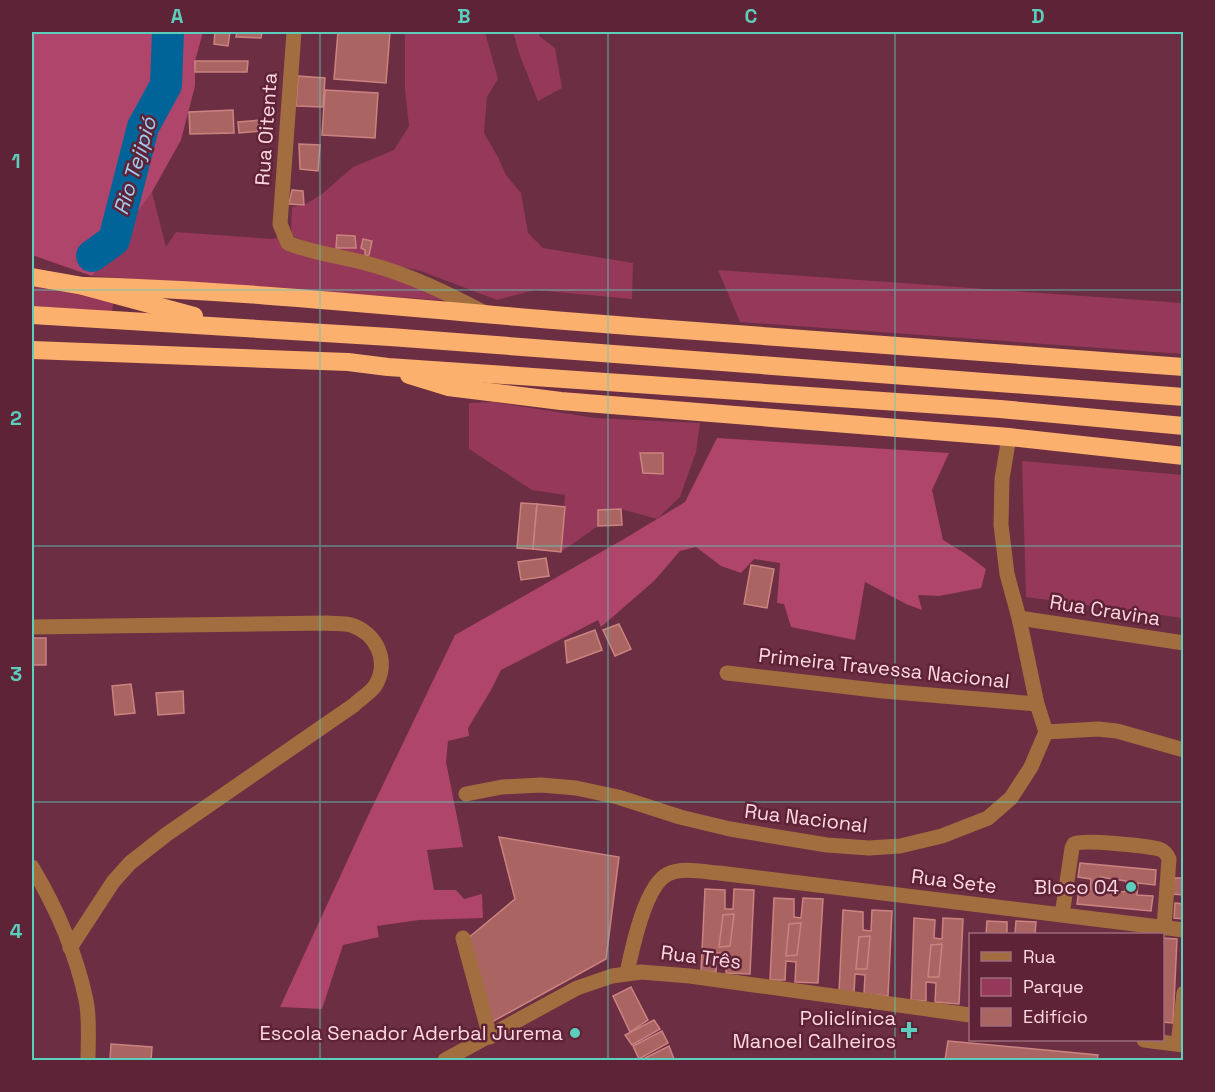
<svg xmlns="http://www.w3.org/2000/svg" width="1215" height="1092" viewBox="0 0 1215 1092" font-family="'Space Grotesk',sans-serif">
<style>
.green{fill:#963859}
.forest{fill:#af456a}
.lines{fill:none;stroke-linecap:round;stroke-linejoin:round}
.river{stroke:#016498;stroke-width:32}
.building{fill:#aa6563;stroke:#cb8380;stroke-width:1.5;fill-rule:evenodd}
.minor{stroke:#a26e3f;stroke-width:15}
.highway{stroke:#fbb06d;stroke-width:18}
.grid{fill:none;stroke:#5bcebc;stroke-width:1.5;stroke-opacity:0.55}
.poi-dot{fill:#5bcebc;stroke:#5f2337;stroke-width:2}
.labels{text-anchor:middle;stroke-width:5;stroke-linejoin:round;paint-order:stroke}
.street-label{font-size:20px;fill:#ffd8e1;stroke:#5f2337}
.poi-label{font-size:20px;fill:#ffd8e1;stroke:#5f2337;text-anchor:end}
.water-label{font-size:21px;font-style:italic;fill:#a0cdf0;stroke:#5f2337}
.neatline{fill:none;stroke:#5bcebc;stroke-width:2}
.grid-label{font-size:20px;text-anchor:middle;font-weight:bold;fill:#5bcebc}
</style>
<rect width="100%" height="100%" fill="#6b2e42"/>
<!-- green -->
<g class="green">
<path d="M405,32H485L498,79L487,97L484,133L498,157L506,175L521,193L528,233L543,248L633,263L632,299L535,290L497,300L421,271L322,249L291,235L292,207L304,205L322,194L353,167L394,150L409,126L405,90Z"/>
<path d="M513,32H540L539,36L555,48L562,88L538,101L520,56Z"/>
<path d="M152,192L166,247L176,232L272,239L281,237L455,301L92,276L121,245L134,217Z"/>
<path d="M718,270L1183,303V354L740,322Z"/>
<path d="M32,283L113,303L112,312L32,306Z"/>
<path d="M493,402L595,418L700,423L696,452L680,497L657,519L621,509L598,510V526L561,552L565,495L532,490L469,449V403Z"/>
<path d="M1022,461L1183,475V618L1026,597Z"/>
</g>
<!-- forest -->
<g class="forest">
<path d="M32,32H203L195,61V86L181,140L152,192L134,217L121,245L92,276L32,255Z"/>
<path d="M717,438L949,453L932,490L943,540L966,554L986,569L981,588L939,596L918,595L922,610L906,604L865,582L855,640L791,627L784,604L777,603L780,563L754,559L741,573L721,566L696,547L680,551L654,581L601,627L598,620L501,670L491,690L468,728L469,736L448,741L446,762L463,847L427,850L434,890H456L464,899L482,894L483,918L419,920L377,926L379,937L343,945L322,1009L280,1007L366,820L455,635L624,539L685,502Z"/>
</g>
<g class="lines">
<!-- river -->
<path class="river" d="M92,256L114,240L143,127L166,85L168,32"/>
</g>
<!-- building -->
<g class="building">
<path d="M215,32H230L228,46L214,44Z"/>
<path d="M237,32H262L261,38L236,37Z"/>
<path d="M338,32H390L386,83L334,79Z"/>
<path d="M195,61H248L247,72H195Z"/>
<path d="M298,76L325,78L323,107L296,106Z"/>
<path d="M325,90L378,93L375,138L322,135Z"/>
<path d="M233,110L234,133L190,134L189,112Z"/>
<path d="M261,120L262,131L239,133L238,122Z"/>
<path d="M299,144L320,145L318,171L300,169Z"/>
<path d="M292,190L303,191L304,205L289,204Z"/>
<path d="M337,235L355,236L356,248H336Z"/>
<path d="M363,239L372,241L369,255L365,256V250L361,248Z"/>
<path d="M640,453H663V474L643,473Z"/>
<path d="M521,503L537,504L533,549L517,548Z"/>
<path d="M537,504L565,507L561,552L533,549Z"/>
<path d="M621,509L622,525L598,526V510Z"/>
<path d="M546,558L549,576L521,580L518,562Z"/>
<path d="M751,565L774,569L767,608L744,604Z"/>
<path d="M619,624L631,649L615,656L603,630Z"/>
<path d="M595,630L602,650L567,663L565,641Z"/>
<rect x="32" y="638" width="14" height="27"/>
<path d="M131,684L135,713L115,715L112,686Z"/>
<path d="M183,691L184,713L158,715L156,693Z"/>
<path d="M499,837L619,857L606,959L490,1023L467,939L515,899Z"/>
<path d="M1080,863L1156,870L1155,885L1138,883L1137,895L1153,896L1151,911L1077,904L1079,889L1090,890L1091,879L1078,877ZM1100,877L1126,881L1125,892L1105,890V893L1098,892Z"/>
<path d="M1175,878H1184V895L1171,894Z"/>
<path d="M705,889L725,890V909H733L734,889L754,890L750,974L726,973L727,953H717L716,972L701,971Z"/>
<path d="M774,898L794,899V917L801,918L803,898L823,899L818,983L795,982L796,962L786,961L785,980H770Z"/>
<path d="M1175,903L1184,904V919L1174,918Z"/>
<path d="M843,910L863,912V930L871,931L872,910L892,911L888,996L864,994L865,975L855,974L854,993L839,992Z"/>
<path d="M734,914L730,946L719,947L723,915Z"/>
<path d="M914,918L935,920L934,938L942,939L943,918L963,919L959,1004L935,1002L936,983L926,982V1001L911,1000Z"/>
<path d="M987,921L1007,922V934H986Z"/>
<path d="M1016,921L1036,922L1035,934H1015Z"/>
<path d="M801,923L797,955L786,956L789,924Z"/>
<path d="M870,936L867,969H856L859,937Z"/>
<path d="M1162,938L1177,939L1173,1023L1162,1022Z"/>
<path d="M942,944L939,977H928L931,945Z"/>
<path d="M631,987L648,1020L630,1032L613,996Z"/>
<path d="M654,1020L660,1029L632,1045L625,1035Z"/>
<path d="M662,1031L668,1043L639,1059L633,1046Z"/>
<path d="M948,1041L1098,1055L1097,1060H945Z"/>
<path d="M111,1044L152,1047L151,1060H110Z"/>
<path d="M669,1046L674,1059L671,1060H641Z"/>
</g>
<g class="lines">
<!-- minor -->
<g class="minor">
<path d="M294,32L280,224L288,243C314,254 342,256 369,264C410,275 447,293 485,313"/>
<path d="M1019,618L1184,643"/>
<path d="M32,627L327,623C334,624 343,623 351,625C377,633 390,662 375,686C370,693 360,699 354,705L167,834L130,863L113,882L70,948"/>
<path d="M727,673L883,691L1037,704"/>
<path d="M1046,732L1098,729L1117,731L1184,750"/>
<path d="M466,794L502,787L541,785L576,788L618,797L680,817L730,829L827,845L869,848L900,846L942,836L988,818L1011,798L1031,767L1046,732L1037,704L1019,618L1007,574L1001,525L1002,479L1009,437"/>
<path d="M32,867C56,907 76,953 86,1000C90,1019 88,1041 88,1060"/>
<path d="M1062,915L1072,848L1074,844C1083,839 1147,846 1159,849C1165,851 1167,854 1169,859L1164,927"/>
<path d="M463,938L490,1037"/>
<path d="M627,973C632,949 645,885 668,874C682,867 704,872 719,873L1184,930"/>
<path d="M1144,1040L1184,1045"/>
<path d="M1178,1044L1184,993"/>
<path d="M445,1060L577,988L612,976L641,972L690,976L970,1015"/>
</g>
<!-- highway -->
<g class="highway">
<path d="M32,277L83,286L194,316"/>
<path d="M83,286C240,290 397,307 553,320C763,337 973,352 1184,367"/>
<path d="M32,315L390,337L1184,397"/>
<path d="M32,350L348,362L388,367L1000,409L1184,426"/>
<path d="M409,375L448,387L561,401L1009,437L1184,456"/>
</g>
</g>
<!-- grid -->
<path class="grid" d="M320,32V1060M608,32V1060M895,32V1060M32,290H1184M32,546H1184M32,802H1184"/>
<!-- markers -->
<g class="poi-dot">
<circle cx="1131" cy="887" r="6"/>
<path d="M906 1021h6v6h6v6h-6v6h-6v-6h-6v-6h6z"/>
<circle cx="575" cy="1033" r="6"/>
</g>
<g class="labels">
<!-- street labels -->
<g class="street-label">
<text transform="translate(266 129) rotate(-86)" y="7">Rua Oitenta</text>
<text transform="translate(1105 610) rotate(9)" y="7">Rua Cravina</text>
<text transform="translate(884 668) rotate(6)" y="7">Primeira Travessa Nacional</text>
<text transform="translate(806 818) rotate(7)" y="7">Rua Nacional</text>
<text transform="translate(954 881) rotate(7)" y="7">Rua Sete</text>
<text transform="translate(701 957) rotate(7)" y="7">Rua Três</text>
</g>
<!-- poi labels -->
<g class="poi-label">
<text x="1119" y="894">Bloco 04</text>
<text x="896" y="1025">Policlínica<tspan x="896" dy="23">Manoel Calheiros</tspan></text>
<text x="563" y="1040">Escola Senador Aderbal Jurema</text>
</g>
<!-- water labels -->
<g class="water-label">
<text transform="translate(135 166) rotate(-73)" y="7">Rio Tejipió</text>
</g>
</g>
<!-- border -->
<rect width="1215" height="1092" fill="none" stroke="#5f2337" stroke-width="66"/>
<!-- legend -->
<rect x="969" y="933" width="195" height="108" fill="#5f2337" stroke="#9f6b7b" stroke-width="1.5"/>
<rect x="981" y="952" width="30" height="9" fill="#a26e3f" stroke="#9f6b7b" stroke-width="1.5"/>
<text x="1023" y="963" font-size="18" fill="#ffd8e1">Rua</text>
<rect x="981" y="978" width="30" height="18" fill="#963859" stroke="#9f6b7b" stroke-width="1.5"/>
<text x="1023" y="993" font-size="18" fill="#ffd8e1">Parque</text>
<rect x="981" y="1008" width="30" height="18" fill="#aa6563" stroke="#9f6b7b" stroke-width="1.5"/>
<text x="1023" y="1023" font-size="18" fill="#ffd8e1">Edifício</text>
<rect x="33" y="33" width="1149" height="1026" class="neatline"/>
<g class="grid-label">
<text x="177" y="23">A</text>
<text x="464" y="23">B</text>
<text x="751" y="23">C</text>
<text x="1038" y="23">D</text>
<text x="16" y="168">1</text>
<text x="16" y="425">2</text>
<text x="16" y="681">3</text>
<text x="16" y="938">4</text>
</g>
</svg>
